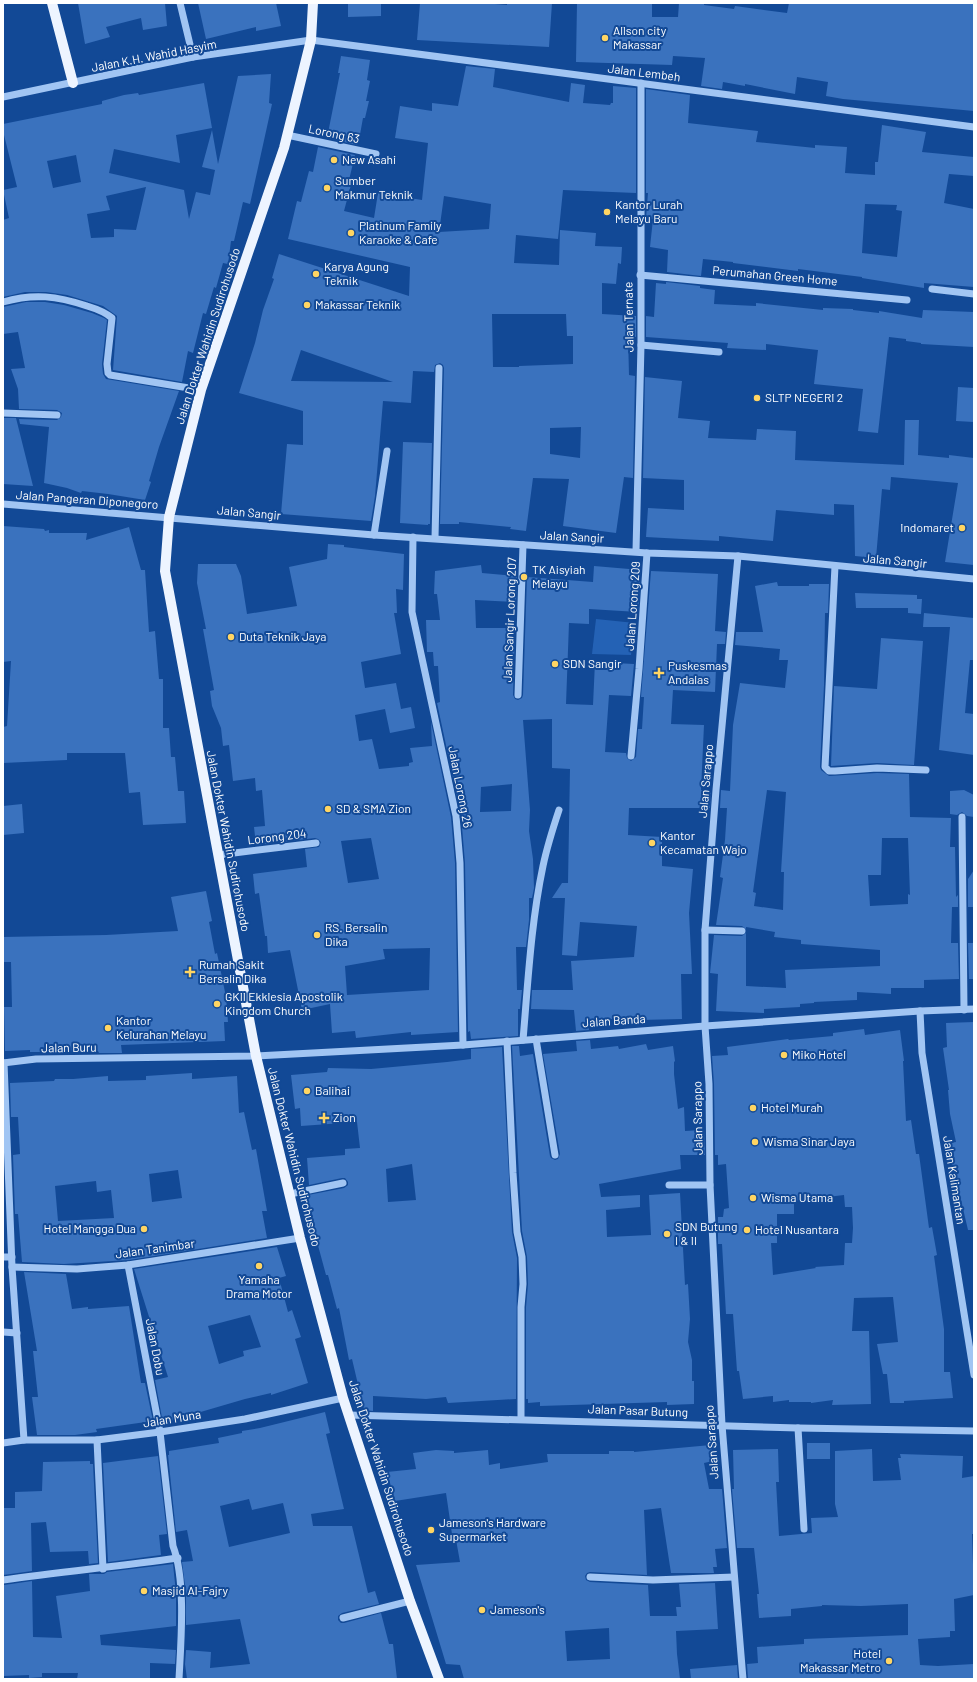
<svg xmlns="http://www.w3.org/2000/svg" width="977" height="1682" viewBox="0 0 977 1682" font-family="Barlow,sans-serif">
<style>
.green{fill:#2462b5}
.building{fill:#3a72be;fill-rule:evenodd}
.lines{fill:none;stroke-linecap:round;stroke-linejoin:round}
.minor{stroke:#a1c5f3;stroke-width:7}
.major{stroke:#edf4ff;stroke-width:10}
.poi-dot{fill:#ffd563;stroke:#124996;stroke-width:1.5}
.labels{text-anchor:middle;stroke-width:4;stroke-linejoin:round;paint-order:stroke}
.poi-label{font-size:12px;fill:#fff;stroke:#124996;text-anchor:start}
.street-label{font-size:12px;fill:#fff;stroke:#124996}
</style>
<rect width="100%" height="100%" fill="#124996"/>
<!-- green -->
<path class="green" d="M596,619L635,623L631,655L592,654Z"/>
<!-- building -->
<g class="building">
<path d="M78,3H165L167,26L143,30L141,18L106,27L110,37L85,44Z"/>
<path d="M198,3H276L281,26L256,31V27L206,39Z"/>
<path d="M348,3H381V16L348,17Z"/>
<path d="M420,3H483L507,5V3H552L549,47L417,40Z"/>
<path d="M577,3H652V17H678L679,3H704V5L734,9L735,6L787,13L789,3H974V111L843,99L826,96L828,82L797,77L795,94L745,84V86L723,82L722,89L701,86L705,58L673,56L672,65L576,62Z"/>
<path d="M341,56L370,60L367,80L370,81L366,101H369L365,118H363L359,140H358L357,145L327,138L340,73H338Z"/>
<path d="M466,66L495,69L493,87L569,102L571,83L585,85L583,103L610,105L611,103H613V86L636,88V193L563,190L558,239L516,235L514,263L559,265L560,230L596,233L595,246L622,247L621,264L618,263L616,284L602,283V314L636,316V337L628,336L629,375L635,376L633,478L624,477L616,533L563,526L569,479L533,478L526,531L510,529L511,527L459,522V524H440L444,368L443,365L440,363L435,365L434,372L413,371L411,403L383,401L375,496L371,521L281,514L287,444L303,445V411L239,393L255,343L263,310L274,279L272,278L279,254L409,296L410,267L288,239L297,201L301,202L309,171L313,172L318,147L355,155L349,180L352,181L344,211L374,218L378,193L422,200L428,143L395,138L400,106L432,111V103L458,106ZM444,196L491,204L489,229L439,232ZM492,314H566L567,336H573V364L519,366V367H493ZM301,350L393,382L291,381ZM581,427L580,458L550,454V428Z"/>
<path d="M271,74L269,103L272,104L250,204L243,202L234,241H231L228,264L223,263L216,288L214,287L206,314L203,313L193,353L188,351L182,382L113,370L117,316L103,306L67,295L46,292H25L3,297V220L9,218L3,190L17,187L3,131V124L102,104V101L124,95L138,93L139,95L204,83L212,128L176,135L180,163L114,149L109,173L184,190L189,219L196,192L210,195L215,170L202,167L212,130L218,164L238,76ZM76,155L81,182L53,188L47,161ZM146,187L136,230L114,229V237L91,238L87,214L110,210L106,196Z"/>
<path d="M646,89L690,95L688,123L758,131L756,142L815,148V145L847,147L845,173L875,175V162H878L882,125L926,132L922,152L974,157V176L949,174L944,203L974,209V287L924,283V288L862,278V277L798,269V271L733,263V262L703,259L701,276L667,272L668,250L650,247L653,219L646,218L648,193H646ZM865,204L897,205L896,210L902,211L897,257L862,253Z"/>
<path d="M666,282L700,286V288L715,290L714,304L756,306V303L823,310V308L853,309V310L879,313V311L922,318L923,310L974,312V347L921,344V343L906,341V339L889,337L878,433L858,431L863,389L814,384L818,350L766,344V350L727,348L728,343L646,337V316L654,317L656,283L666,284Z"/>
<path d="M26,302H45L64,305L92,313L104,318L107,320L102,364L103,374L106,379L179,391L159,447L149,481L151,482L145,500L108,494L82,491L81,493L67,488L44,483L49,427L20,424L19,419L57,420L61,417L62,413L57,410L19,409L18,389L11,369L25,368L18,332L3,334V307Z"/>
<path d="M645,377L682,381L678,418L710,421L708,438L756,440L757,429L796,431L795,460L904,465L905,420H919L918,455L949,458V455L974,458V565L945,562L958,483L891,477L890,490L882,489L876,558L855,556L854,505L834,504V515L776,510L773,541L719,536V541L646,537L648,508L684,510V480L643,478Z"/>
<path d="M958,387L974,388V422L956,421Z"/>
<path d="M3,418H16L33,486L3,484Z"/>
<path d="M403,442L432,443L430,524H428V525L400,523Z"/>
<path d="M3,526L44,529L45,531L49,530V533H87L86,540L129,527L141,570H145L149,632L155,631L159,679H163V728H169L171,757H175L178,791H184L186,823L143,825L140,792L129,793L125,753H67V760L3,763V727L7,726L11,661L3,662Z"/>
<path d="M328,544L344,545V547L404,554L403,590L396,589L397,613H394L401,654L361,662L365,688L396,683L401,709L411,707L415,728L390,733L385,709L355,715L359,741L372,739L379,769L409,766V763L413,762L410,748L432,746L431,722L451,817L455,863L458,1032L411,1035V1032L356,1038L355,1031L332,1033L330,1004L302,1010L290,950L268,953L267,936H265L259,893L255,894L253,874L307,867L305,849L319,847L321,842L318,839L315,838L256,845L254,827L265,826L262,790L256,791L255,778L233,781L229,745L223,746L221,728L212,706L210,691L214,690L203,629H206L197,583L198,564H236L241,576L247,614L297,606L289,567L327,559ZM371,838L379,879L348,883L341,841ZM430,948L429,990L347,995L345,966L385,959L383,949Z"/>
<path d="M481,565L482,573L517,576L516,602L475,600L476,628H515L513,695L515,699L518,700L522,698L523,695L527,577L593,582L594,566L641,570L638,612L589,609V624L569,623L566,704L593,705L595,662L634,664L631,696L609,695L605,752L626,753L627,758L631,761L636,757L638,729H642L644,697H641L651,571L718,574L715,631L726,632L725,644H717L715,692L673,690L671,724L704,725L701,790H711L710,808H629L628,835L662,837V866L693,869L689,913L692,974H681L682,1019L639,1020V1017L587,1021L589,1030L576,1031L574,1010L531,1009L532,990H573L571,961L634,957L637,926L580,922L577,956L562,955L565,898H552L562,883H568L570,769L552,768V719L523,720L530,810L529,831L533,859L534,888L532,898H529V920L526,947H516L517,990H522L520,1009H518V1036L471,1039L470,1031L468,1032L465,863L461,815L437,703L440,702L438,666H434L433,652H427L426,620H440L437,594H434L435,571ZM512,784L511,811L480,812L481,787Z"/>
<path d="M777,582L778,586H809V584H829L828,613H825L824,685L820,767L821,770L829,776L877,773L909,774L910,817L951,818L950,847H955L956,897L958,895V907H952L951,943H958L959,979L924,980V988H891V994L857,992V1000L814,1002V1003L800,1004V1007L764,1009V1013L716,1011L718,974L710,973L714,935L742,936L746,933V986L786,988L785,970L880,966V950L801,944V940L774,937L775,932L746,927V929L742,926L716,925L723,878L720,877L725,840L727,808H720L721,790L730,791L733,725L740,683L785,688L788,660H779L780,649L735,645L736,632H763L755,586ZM767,790L786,792L781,872H784L783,910L754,906L756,893L753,892ZM882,838H908L910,895L908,894V904L870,906L868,875H881Z"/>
<path d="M855,593L917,595V599H922L921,614L908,613V608H856Z"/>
<path d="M924,613L974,618V660H970L965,713L974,714V755L939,750L950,627H923Z"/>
<path d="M881,638L923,641L914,765L877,763L831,766L834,686L877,689Z"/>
<path d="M964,790L974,795V817L967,816L962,812L957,815L950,814V791Z"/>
<path d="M22,804L24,833L3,835V806Z"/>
<path d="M974,870V907H968V879Z"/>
<path d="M206,891L212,921L209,922L215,954L217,953L226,997L228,1022H224L225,1041L121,1045L122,1053H99L98,1051L44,1050V1052H30V1050L5,1051L4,1007H12L11,962H3V937L106,935L178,931L171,897Z"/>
<path d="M968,943H974V979H969Z"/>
<path d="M974,1022V1230H968L961,1200H957L949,1143L956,1142L950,1114L948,1090H949L943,1048L947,1047L946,1023Z"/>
<path d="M864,1029L865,1035L900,1030L904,1061H903L906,1121L911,1120L916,1154H919L929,1228L932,1227L937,1255L934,1256L944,1329V1372H950L953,1398L904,1401V1403H890L887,1374H883L877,1344L898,1342L893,1297L854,1298L852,1331H869L871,1404L832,1405L833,1400L811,1403V1402H789V1400L773,1402V1396L743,1399L739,1371H737L733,1314H726L722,1244H718V1217H723L724,1209L729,1208L726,1164L718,1165V1155H715L714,1084L712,1056L728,1055L727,1047L788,1039L789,1040L833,1036V1033ZM844,1195L845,1207H852L853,1228L852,1243H845L844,1265L815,1267L816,1268L773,1275L771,1243H777V1214H794V1201Z"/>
<path d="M590,1040L591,1049L618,1046L619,1049L646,1044L648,1050L673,1046L675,1061L674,1062V1074L678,1109L684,1107L685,1131L704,1130L705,1155H680L681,1169L599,1184L601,1197L640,1195V1207L606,1210L607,1237L651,1235L649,1195L680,1193L685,1285L688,1284L690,1319L688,1342L692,1360V1381H694V1404L667,1405V1402L540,1406V1402L528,1403V1399H526V1307L528,1284L527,1257L522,1231L512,1046H519L520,1056L533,1054L550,1156L551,1158L555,1160L558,1159L560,1154L543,1054L577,1051L576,1041Z"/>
<path d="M502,1047L512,1232L517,1258L516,1399L448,1403L446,1397L426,1399L373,1396V1411L364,1410L352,1359L349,1360L339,1308L337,1309L328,1275H326L316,1238H312L308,1203V1195L344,1188L348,1185V1182L345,1178H342L309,1185L307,1158L345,1155V1149L360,1148L357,1122L301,1126L300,1108L295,1109L291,1075L327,1072L328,1068L371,1069L447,1062L471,1059V1049ZM412,1164L416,1200L388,1202L386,1169Z"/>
<path d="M192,1073V1079L237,1076L239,1113L244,1112L252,1150L256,1149L267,1211H262L267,1238L129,1260L64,1264L22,1262L18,1214H15L13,1155L20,1154L18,1117H11L10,1083L54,1081L55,1079H73L108,1076V1081L146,1080V1076ZM178,1170L182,1198L152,1202L149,1174ZM96,1181L97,1192L111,1190L114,1218L58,1221L55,1186Z"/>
<path d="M277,1247L286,1276L279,1278L288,1312L292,1310L301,1337L295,1339L308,1383L271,1395V1393L245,1399L163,1423L155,1380L168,1377L134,1269ZM250,1315L261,1347L243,1351L244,1356L219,1364L208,1326Z"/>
<path d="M24,1272L66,1274L72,1309L88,1307V1309L129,1306L141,1383H145L153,1421L96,1429L97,1432L75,1435H37L32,1397H38L33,1351H37Z"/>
<path d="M325,1412L330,1433L326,1434L344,1509L311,1514L313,1526H352L368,1593L375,1591L379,1604L342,1613L338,1616V1620L341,1623H344L381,1613L389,1644H393L397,1679H187L185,1664L186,1650L211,1652L210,1668L250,1664L240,1619L186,1625V1593L182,1562L193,1561L187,1530L176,1532L168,1455H169V1451L219,1443L218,1438L242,1433V1431L260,1428ZM249,1499L252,1510L283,1503L290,1533L229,1547L220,1506Z"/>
<rect x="807" y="1443" width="23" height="16"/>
<path d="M711,1445L713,1461L704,1463L709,1489H722L727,1548L715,1549L717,1567H713L714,1573H671L661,1508L644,1510L647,1575L590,1572L587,1573L585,1576L586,1580L590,1582L648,1585L650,1616H677L676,1607H681L679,1584L715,1583L718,1629L676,1631L677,1654L680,1679H464L460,1665L446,1664L416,1565L460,1562L455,1534H452L446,1493L395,1501L387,1472L416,1469L413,1453L436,1450L454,1451V1453L488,1450L489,1465L500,1463V1469L548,1462L547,1454H609V1451H634V1452ZM609,1628L610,1659L567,1661L565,1631Z"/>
<path d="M778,1449L779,1482H776L779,1536L812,1533L811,1518L838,1517L835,1504V1451L872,1449L873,1481L901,1480L898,1458H901L900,1454L963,1456L962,1478L974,1476V1534H972L974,1595L954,1599L955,1631H950V1637L918,1639L920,1665L938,1666L974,1664V1679H748L747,1664L758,1663L757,1647L804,1644V1639L908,1635V1604L861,1606L822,1605V1606L791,1609V1616L759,1618L757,1594H759L754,1548H737L732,1489H734L733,1450Z"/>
<path d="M158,1456L167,1534L159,1535L161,1555L108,1562L103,1463Z"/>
<path d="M90,1461V1464H93L98,1563L89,1564L88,1551L50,1552L46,1522L31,1523L32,1571L3,1575V1508H15V1492L42,1491L43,1462Z"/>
<path d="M173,1564L176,1593V1626L100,1635L101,1645L176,1650L175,1664L150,1663V1679H77L78,1673H42V1677L29,1678V1675L3,1676L4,1585L32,1581L33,1637L62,1638L56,1596L90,1591L89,1574H104L107,1572Z"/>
<path d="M737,1665L738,1679H691L690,1669Z"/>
</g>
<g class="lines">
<!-- minor -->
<g class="minor">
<path d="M180,3L193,57"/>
<path d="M3,97L193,57L311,40L974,127"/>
<path d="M287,135L376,154"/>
<path d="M640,275L907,300"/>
<path d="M932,289L974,294"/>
<path d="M3,302C34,293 57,296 87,306C97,309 105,312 112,318L107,364L108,373L110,375L201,390"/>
<path d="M641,345L719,352"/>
<path d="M3,413L57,415"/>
<path d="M3,504L374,535L647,553L738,556L974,579"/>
<path d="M374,535L387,451"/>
<path d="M413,537L412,612L456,816L460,863L463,1045"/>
<path d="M435,538L439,368"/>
<path d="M636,551L641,345V83"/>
<path d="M738,556L716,790L705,930V1026L709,1084L710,1185L722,1425L743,1679"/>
<path d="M835,566L825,767L829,771H835L877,768L926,770"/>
<path d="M518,695L523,545"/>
<path d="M631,756L639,669L647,553"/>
<path d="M962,817L964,1010"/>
<path d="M218,855L316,843"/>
<path d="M705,930L742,931"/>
<path d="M920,1011L922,1053L974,1375"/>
<path d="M536,1039L555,1155"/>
<path d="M523,1040C528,982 531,923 543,866C547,847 553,828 559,810"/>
<path d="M507,1041L513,1173L517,1232L522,1257L523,1284L521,1307V1419"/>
<path d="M3,1063L36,1059L256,1056L463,1045L705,1026L920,1011L974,1009"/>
<path d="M4,1063L12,1267L24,1440"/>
<path d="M669,1185H710"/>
<path d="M290,1194L343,1183"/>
<path d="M3,1257H12"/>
<path d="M128,1265L160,1432L173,1546C186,1580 181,1641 179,1679"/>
<path d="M12,1267L77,1269L128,1265L300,1238"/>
<path d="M3,1332L17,1333"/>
<path d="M349,1415L798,1428L974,1431"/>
<path d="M798,1428L804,1529"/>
<path d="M97,1440L103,1569"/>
<path d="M3,1443L24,1440H97L160,1432L245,1419L343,1398"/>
<path d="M590,1577L653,1580L734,1577"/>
<path d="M3,1580C61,1572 120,1566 178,1558"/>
<path d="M343,1618L410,1601"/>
</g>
<!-- major -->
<g class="major">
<path d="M52,3L73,83"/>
<path d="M313,3L311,40L284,148L201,390L169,517L165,571L256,1056L300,1238L343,1398L410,1601L439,1679"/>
</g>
</g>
<!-- markers -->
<g class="poi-dot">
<circle cx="605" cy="38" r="4"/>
<circle cx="334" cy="160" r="4"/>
<circle cx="327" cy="188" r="4"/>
<circle cx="607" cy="212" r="4"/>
<circle cx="351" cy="233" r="4"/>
<circle cx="316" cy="274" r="4"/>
<circle cx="307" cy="305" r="4"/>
<circle cx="757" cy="398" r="4"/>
<circle cx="962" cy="528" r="4"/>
<circle cx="524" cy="577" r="4"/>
<circle cx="231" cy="637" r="4"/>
<circle cx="555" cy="664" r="4"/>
<path d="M657 667h4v4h4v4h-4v4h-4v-4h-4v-4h4z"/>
<circle cx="328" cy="809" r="4"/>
<circle cx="652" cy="843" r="4"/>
<circle cx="317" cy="935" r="4"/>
<path d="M188 966h4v4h4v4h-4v4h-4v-4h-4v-4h4z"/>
<circle cx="217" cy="1004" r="4"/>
<circle cx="108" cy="1028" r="4"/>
<circle cx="784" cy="1055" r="4"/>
<circle cx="307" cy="1091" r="4"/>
<circle cx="753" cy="1108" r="4"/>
<path d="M322 1112h4v4h4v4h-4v4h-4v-4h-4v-4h4z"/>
<circle cx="755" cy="1142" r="4"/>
<circle cx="753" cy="1198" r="4"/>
<circle cx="144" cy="1229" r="4"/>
<circle cx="747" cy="1230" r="4"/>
<circle cx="667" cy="1234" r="4"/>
<circle cx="259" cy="1266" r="4"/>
<circle cx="431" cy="1530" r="4"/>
<circle cx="144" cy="1591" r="4"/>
<circle cx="482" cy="1610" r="4"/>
<circle cx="889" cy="1661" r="4"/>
</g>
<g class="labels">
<!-- poi labels -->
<g class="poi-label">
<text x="613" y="35">Allson city<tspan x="613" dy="14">Makassar</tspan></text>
<text x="342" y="164">New Asahi</text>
<text x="335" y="185">Sumber<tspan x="335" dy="14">Makmur Teknik</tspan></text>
<text x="615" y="209">Kantor Lurah<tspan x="615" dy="14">Melayu Baru</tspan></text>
<text x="359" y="230">Platinum Family<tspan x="359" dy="14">Karaoke &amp; Cafe</tspan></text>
<text x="324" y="271">Karya Agung<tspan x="324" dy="14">Teknik</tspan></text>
<text x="315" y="309">Makassar Teknik</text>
<text x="765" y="402">SLTP NEGERI 2</text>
<text x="954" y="532" text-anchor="end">Indomaret</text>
<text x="532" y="574">TK Aisyiah<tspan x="532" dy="14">Melayu</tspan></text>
<text x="239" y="641">Duta Teknik Jaya</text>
<text x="563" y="668">SDN Sangir</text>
<text x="668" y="670">Puskesmas<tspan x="668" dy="14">Andalas</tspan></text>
<text x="336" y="813">SD &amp; SMA Zion</text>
<text x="660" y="840">Kantor<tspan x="660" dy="14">Kecamatan Wajo</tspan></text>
<text x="325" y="932">RS. Bersalin<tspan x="325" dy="14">Dika</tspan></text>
<text x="199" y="969">Rumah Sakit<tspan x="199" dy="14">Bersalin Dika</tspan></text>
<text x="225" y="1001">GKII Ekklesia Apostolik<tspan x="225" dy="14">Kingdom Church</tspan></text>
<text x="116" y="1025">Kantor<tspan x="116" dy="14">Kelurahan Melayu</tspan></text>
<text x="792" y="1059">Miko Hotel</text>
<text x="315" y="1095">Balihai</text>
<text x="761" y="1112">Hotel Murah</text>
<text x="333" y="1122">Zion</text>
<text x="763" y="1146">Wisma Sinar Jaya</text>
<text x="761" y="1202">Wisma Utama</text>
<text x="675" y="1231">SDN Butung<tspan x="675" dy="14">I &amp; II</tspan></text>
<text x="136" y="1233" text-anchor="end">Hotel Mangga Dua</text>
<text x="755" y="1234">Hotel Nusantara</text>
<text x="259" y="1284" text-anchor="middle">Yamaha<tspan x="259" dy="14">Drama Motor</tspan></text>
<text x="439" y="1527">Jameson's Hardware<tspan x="439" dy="14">Supermarket</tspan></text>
<text x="152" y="1595">Masjid Al-Fajry</text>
<text x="490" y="1614">Jameson's</text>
<text x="881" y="1658" text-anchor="end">Hotel<tspan x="881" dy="14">Makassar Metro</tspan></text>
</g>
<!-- street labels -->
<g class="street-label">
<text transform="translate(154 56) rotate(-11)" y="4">Jalan K.H. Wahid Hasyim</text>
<text transform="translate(644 73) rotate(7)" y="4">Jalan Lembeh</text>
<text transform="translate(334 134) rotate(12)" y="4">Lorong 63</text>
<text transform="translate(775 276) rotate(5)" y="4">Perumahan Green Home</text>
<text transform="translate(629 317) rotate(-91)" y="4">Jalan Ternate</text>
<text transform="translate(208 336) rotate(-72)" y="4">Jalan Dokter Wahidin Sudirohusodo</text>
<text transform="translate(87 500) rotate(4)" y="4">Jalan Pangeran Diponegoro</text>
<text transform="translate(249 513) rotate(5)" y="4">Jalan Sangir</text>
<text transform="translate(572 537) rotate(3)" y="4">Jalan Sangir</text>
<text transform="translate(895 561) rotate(5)" y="4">Jalan Sangir</text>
<text transform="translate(633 606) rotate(-86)" y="4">Jalan Lorong 209</text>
<text transform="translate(510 620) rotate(-88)" y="4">Jalan Sangir Lorong 207</text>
<text transform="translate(706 781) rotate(-85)" y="4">Jalan Sarappo</text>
<text transform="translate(460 787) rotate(79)" y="4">Jalan Lorong 26</text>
<text transform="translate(277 837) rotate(-7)" y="4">Lorong 204</text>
<text transform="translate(228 841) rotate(79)" y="4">Jalan Dokter Wahidin Sudirohusodo</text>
<text transform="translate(614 1021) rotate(-4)" y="4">Jalan Banda</text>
<text transform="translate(69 1048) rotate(-1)" y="4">Jalan Buru</text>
<text transform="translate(698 1118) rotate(-91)" y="4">Jalan Sarappo</text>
<text transform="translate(294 1157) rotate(76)" y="4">Jalan Dokter Wahidin Sudirohusodo</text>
<text transform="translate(954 1180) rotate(81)" y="4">Jalan Kalimantan</text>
<text transform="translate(155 1249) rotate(-8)" y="4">Jalan Tanimbar</text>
<text transform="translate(155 1347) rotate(79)" y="4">Jalan Dobu</text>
<text transform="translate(638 1411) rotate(2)" y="4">Jalan Pasar Butung</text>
<text transform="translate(172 1419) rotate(-9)" y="4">Jalan Muna</text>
<text transform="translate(712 1442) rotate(-94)" y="4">Jalan Sarappo</text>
<text transform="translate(381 1468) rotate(72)" y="4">Jalan Dokter Wahidin Sudirohusodo</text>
</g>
</g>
<!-- border -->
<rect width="977" height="1682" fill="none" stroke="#ffffff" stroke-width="8"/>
</svg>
